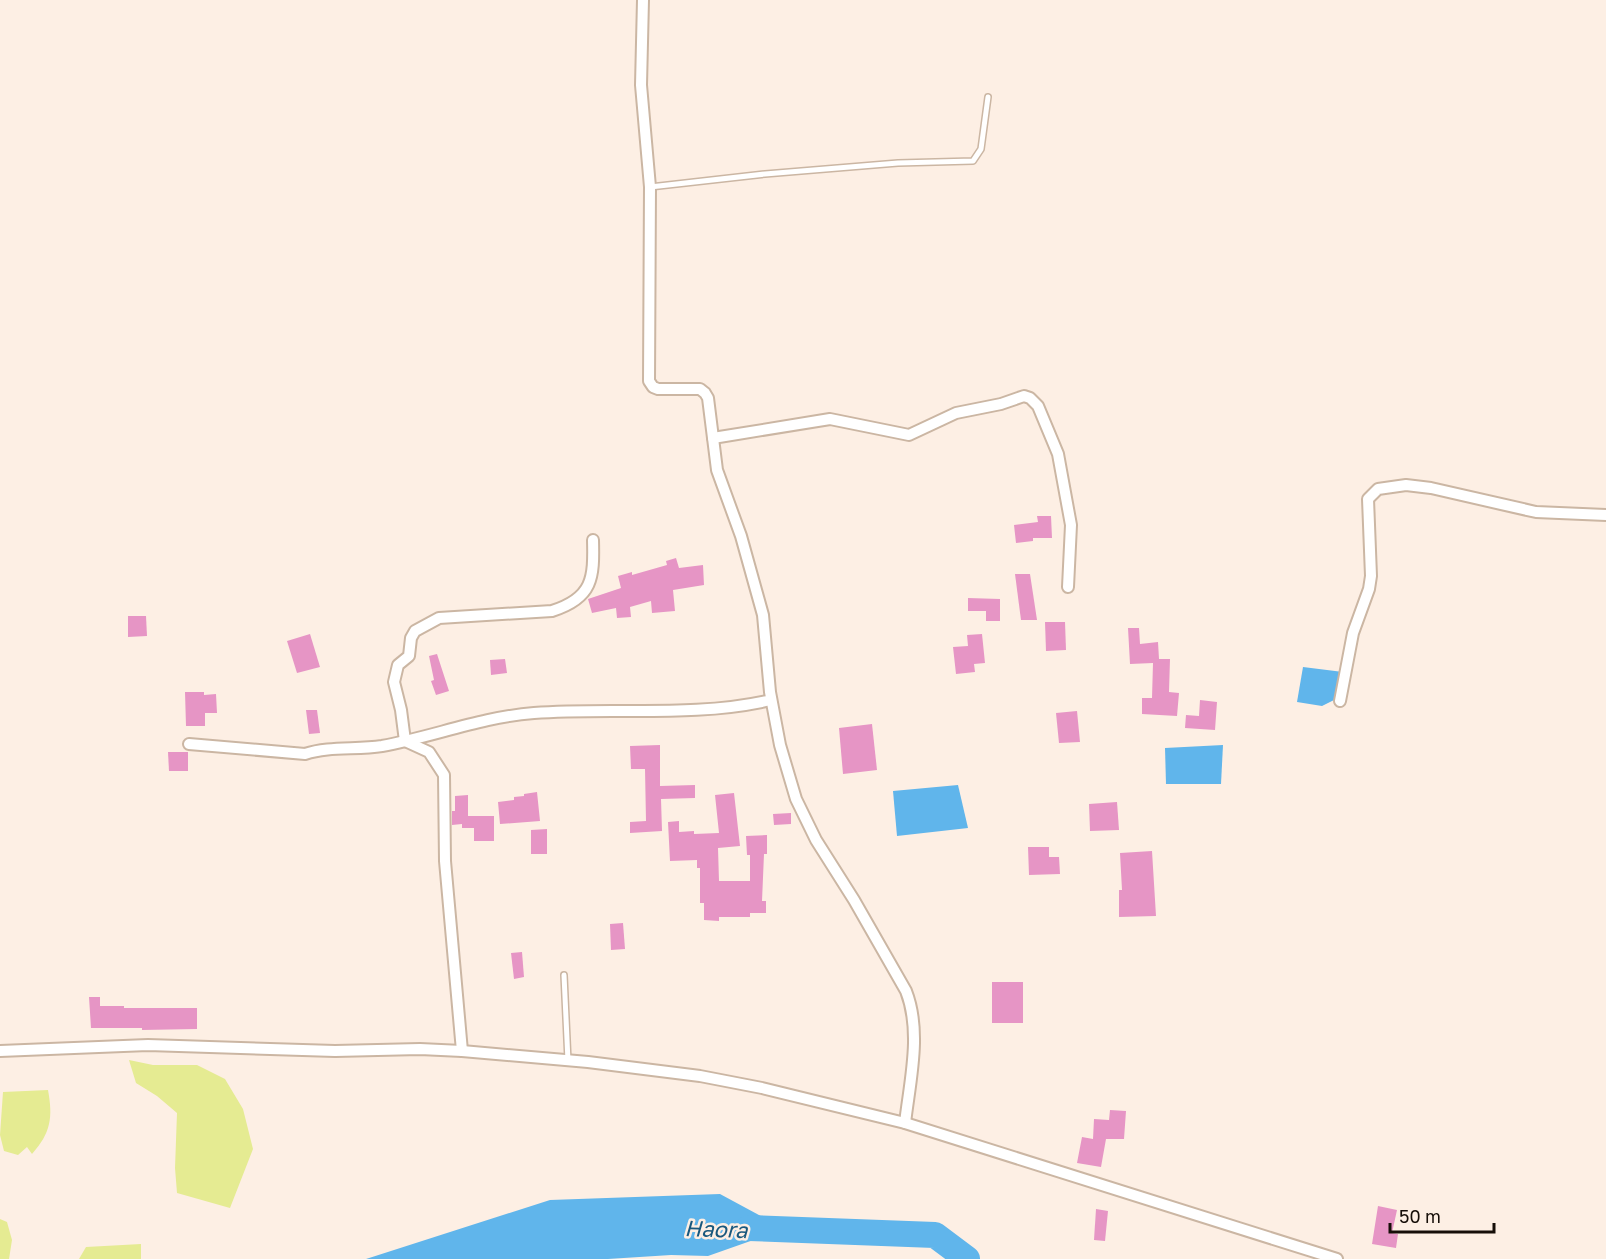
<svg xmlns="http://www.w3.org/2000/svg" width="1606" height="1259" viewBox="0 0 1606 1259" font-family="'Golos Text',sans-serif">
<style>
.green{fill:#e5eb92}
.water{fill:#60b5eb}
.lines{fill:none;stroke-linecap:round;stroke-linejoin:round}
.river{stroke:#60b5eb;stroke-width:26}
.building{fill:#e695c5}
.lane-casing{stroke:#cbb6a3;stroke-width:8}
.street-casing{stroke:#cbb6a3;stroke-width:14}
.lane{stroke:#fff;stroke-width:5}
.street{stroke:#fff;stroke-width:10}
.labels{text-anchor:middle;stroke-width:5;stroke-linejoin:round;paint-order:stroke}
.water-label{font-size:22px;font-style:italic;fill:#19587d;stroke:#fdefe4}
</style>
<rect width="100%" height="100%" fill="#fdefe4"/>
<!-- green -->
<g class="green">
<path d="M129,1060L153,1065H197L225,1079L243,1109L253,1149L230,1208L177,1193L175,1168L177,1113L157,1096L136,1083Z"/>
<path d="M48,1090C53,1117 51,1133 32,1154L27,1147L18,1155L4,1151L0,1135L3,1092Z"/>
<path d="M0,1219L7,1222L12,1240L9,1259H0Z"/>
<path d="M141,1244V1259H79L86,1247Z"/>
</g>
<!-- water -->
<g class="water">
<path d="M1303,667L1343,672L1336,699L1322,706L1297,702Z"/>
<path d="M1223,745L1221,784H1166L1165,748Z"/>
<path d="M958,785L968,828L897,836L893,791Z"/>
<path d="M720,1194L785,1229L708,1256L671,1255L608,1259H366L550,1200Z"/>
</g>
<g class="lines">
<!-- river -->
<path class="river" d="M749,1228L935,1235L967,1259"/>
</g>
<!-- building -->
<g class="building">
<path d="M1037,516H1051L1052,538H1033V541L1016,543L1014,525L1038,522Z"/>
<path d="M676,558L679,568L703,565L704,585L673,590L675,611L652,613L651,601L630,607L631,617L617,618L616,608L592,613L588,599L621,588L618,576L632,572V575L667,565L666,561Z"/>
<path d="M1015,574H1030L1037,620H1021Z"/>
<path d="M968,598L1000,599V621H986V611H968Z"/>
<path d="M128,616H146L147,636L128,637Z"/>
<path d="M1045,622H1065L1066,650L1046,651Z"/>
<path d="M1128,628H1139L1140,644L1158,642L1159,659H1170L1169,692L1179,693L1177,716L1142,714V698H1152L1153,663L1130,664Z"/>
<path d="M310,634L320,667L297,673L287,641Z"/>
<path d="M982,634L985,663L974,664L975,672L956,674L953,647L968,646L967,635Z"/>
<path d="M437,654L449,691L436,695L431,681L434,680L429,656Z"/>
<path d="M505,659L507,673L491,675L490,660Z"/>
<path d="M185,692H204V695L216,694L217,713H205V726H186Z"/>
<path d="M1200,700L1217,702L1215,730L1185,728L1186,715L1199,716Z"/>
<path d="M306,710H317L320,733L309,734Z"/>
<path d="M1077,711L1080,742L1059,743L1056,713Z"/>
<path d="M872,724L877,770L843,774L839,728Z"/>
<path d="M660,745V786L695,785V798L661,799L662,831L630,833V822L646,821L645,769H631L630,746Z"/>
<path d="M168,752H188V771H169Z"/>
<path d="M537,792L540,821L500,824L498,802L514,800V797L524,796V794Z"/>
<path d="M734,793L740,846L718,848L719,881H750V855H747L746,836L767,835V854H764L762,901H766V913H750V917H719V921L704,920V903H700V868H697V860L670,861L668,822L679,821V832L694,831V834L719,833L715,795Z"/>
<path d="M468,795V816H494V841H474V828H462V824L452,825V811H455V796Z"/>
<path d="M1117,802L1119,830L1090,831L1089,804Z"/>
<path d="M791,813V824L774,825L773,814Z"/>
<path d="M547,829V854H531V830Z"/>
<path d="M1028,847H1049V857H1059L1060,874L1029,875Z"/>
<path d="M1152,851L1156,916L1119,917V890H1122L1120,853Z"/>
<path d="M623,923L625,949L611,950L610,924Z"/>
<path d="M522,952L524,977L514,979L511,953Z"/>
<rect x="992" y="982" width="31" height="41"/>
<path d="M89,997H100V1006H124V1008H197V1029L142,1030V1028H91Z"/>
<path d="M1110,1110L1126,1111L1124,1139H1106L1101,1167L1077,1163L1082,1137L1093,1139L1094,1119L1109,1120Z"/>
<path d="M1378,1206L1397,1210L1392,1233L1398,1234L1396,1248L1372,1244Z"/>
<path d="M1096,1209L1108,1211L1105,1241L1094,1240Z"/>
</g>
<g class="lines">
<defs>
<g id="lane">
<path d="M650,187L765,174L898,163L973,161L981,149L988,97"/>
<path d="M564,975L568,1061"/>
</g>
<g id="street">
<path d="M643,0L641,85L650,187L649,381L653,387L658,389H700L705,393L708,398L717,470L741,536L763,615L770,692L780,745L796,799L816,840L854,900L906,991C922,1032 910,1080 905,1123"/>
<path d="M713,438L830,419L909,435L956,413L1001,404L1024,396L1030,398L1038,406L1058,454L1071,525L1068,587"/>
<path d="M1340,701L1353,633L1369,589L1371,576L1368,499L1378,489L1406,485L1431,488L1536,512L1606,515"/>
<path d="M189,744L305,754C329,746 356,750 382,746C432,737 482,717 534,713C613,707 693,718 771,700"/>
<path d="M0,1051L148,1045L335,1051L420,1049L462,1051L588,1062L700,1076L762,1088L905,1123L1337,1259"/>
<path d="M462,1051L445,861L444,775L429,752L405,741L401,710L394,682L398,665L409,656L411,638L415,631L439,618L552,611C593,598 594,578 593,540"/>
</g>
</defs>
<!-- lane casing -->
<use href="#lane" class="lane-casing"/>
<!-- street casing -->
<use href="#street" class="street-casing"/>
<!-- lane -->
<use href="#lane" class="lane"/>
<!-- street -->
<use href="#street" class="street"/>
</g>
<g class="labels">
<!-- water labels -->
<g class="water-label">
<text transform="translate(716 1229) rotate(2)" y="8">Haora</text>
</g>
</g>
<!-- scale -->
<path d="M1390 1223v9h104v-9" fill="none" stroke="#160e08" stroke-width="3"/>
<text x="1399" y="1223" font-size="18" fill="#160e08" stroke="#fdefe4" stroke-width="4.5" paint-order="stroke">50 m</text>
</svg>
